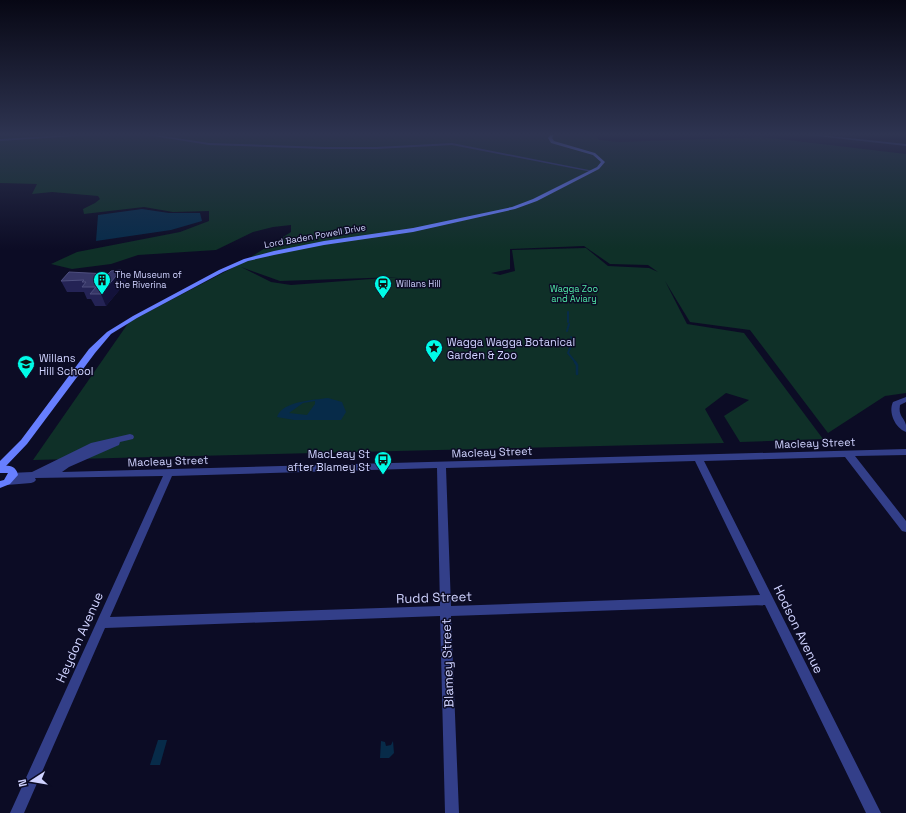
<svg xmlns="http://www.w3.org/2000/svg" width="906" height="813" viewBox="0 0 906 813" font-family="'Space Grotesk',sans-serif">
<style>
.green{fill:#0f3028;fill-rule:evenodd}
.water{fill:#072b49;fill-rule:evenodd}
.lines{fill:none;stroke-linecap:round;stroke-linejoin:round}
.stream-far1{stroke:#072b49;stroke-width:2}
.stream{stroke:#072b49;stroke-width:2.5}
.street{fill:#333f89;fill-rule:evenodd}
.secondary{fill:#677fff;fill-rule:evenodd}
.wall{fill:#242355}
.shaded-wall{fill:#13123a}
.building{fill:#363667;stroke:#4e4f7f}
.labels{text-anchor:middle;stroke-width:3;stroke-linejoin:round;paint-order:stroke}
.far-street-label{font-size:9px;fill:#d0d3ff;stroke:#0c0c25}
.far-poi-label{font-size:9px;fill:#d0d3ff;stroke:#0c0c25;text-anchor:start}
.far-park-label{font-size:9px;fill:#51eba8;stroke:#0c0c25}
.poi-label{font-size:11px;fill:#d0d3ff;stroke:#0c0c25;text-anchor:start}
.street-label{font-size:11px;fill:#d0d3ff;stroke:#0c0c25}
.near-street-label{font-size:13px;fill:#d0d3ff;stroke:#0c0c25}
</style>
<rect width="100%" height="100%" fill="#0c0c25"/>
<!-- green -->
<path class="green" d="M0,135H595L599,140L619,142L761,137L906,154V393L885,396L828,433L750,330L690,322L665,281L687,324L744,333L823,439L740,442L724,416L749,400L726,393L705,409L724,443L33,460L129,322L238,265L291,232V225L273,227L253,232L216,250L138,255L111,264L72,269L51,264L77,252L180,232L209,221V211L173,212L144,207L84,214L83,209L95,203L100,199L98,196L52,192L32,194L37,184L0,183ZM584,246L610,264L648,265L658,272L649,268L608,266L586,248L512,250L515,271L500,275L491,273L510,269V249ZM241,267L280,281L398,277L291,285L271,282Z"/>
<!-- water -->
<g class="water">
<path d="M142,209L169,213H200L202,221L171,230L96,241L98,215Z"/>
<path d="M328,398L342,402L346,412L341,420H294L277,417C282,401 314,400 328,398ZM315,401V404L307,415L289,413L303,403Z"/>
<path d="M158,740H167L160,765H150Z"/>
<path d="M381,741L385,742L386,746L391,745L393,741L394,753L389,758H380Z"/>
</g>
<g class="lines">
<!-- stream-far1 -->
<g class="stream-far1">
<path d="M568,312V322"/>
<path d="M567,331L569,324"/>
<path d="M571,337L573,340L568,353L576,363"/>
</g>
<!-- stream -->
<path class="stream" d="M575,362L577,365V374"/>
<!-- street -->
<g class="street">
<path d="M70,135H91L0,141V139Z"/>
<path d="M147,135H156L209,143L325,147H376L452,143L594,171L592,172L452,145L376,149H325L209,145Z"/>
<path d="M808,135H820L906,144V146Z"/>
<path d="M906,397V402L900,405C898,416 904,417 906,425C906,427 906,429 906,432C895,428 888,412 893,402Z"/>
<path d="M130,434L133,435L134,437L133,439L120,442L119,445L69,467L62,472L906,449V455L855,456L906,521V532L902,531L845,457L704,461L881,813H866L765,605L451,616L459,813H445L440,616L105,628L24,813H10L163,476L35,478L36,480L34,482L31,483L7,485L4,484L2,482L4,480L12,478L10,477L8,475L10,473L32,472L91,443ZM695,461L760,595L451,606L446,468ZM437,468L440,606L110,617L172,476Z"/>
</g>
<!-- secondary -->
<path class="secondary" d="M550,135H554L552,138L554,141L595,153L605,162L599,169L537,201L515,209L413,232L324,245L274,255L248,261L223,272L137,318L111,334L95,353L27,444L6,466C12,465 17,469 18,475L10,484L0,488V481L4,480L8,473H0V461L21,440L89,349L107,332L133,316L219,270L244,259L274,251L324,241L413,228L512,207L533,199L597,167L601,162L593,155L551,143L548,138Z"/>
</g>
<!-- wall -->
<path class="wall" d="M121,270L126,282L106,306H95L91,299H87L84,292H67L61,281L108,274Z"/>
<!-- shaded-wall -->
<path class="shaded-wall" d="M121,270L126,282L106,306L101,294Z"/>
<!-- building -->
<path class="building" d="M121,270L101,294H90L96,287H82L86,282H82L84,280L61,281L69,272L108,274L111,271Z"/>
<!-- sky -->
<linearGradient id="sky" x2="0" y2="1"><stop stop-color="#070714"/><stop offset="0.54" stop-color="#2e3451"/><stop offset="1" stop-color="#2e3451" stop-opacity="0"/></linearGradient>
<rect width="906" height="249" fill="url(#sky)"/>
<!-- icons -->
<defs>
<symbol id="building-pin" viewBox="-11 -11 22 30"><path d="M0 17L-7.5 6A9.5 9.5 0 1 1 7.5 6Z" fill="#00fbe7" stroke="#0c0c25"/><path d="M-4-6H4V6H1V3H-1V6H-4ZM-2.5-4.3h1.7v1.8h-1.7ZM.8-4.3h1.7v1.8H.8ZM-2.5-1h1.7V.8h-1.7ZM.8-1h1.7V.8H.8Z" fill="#111"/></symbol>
<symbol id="station-pin" viewBox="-11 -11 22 30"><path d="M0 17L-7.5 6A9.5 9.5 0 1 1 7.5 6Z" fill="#00fbe7" stroke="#0c0c25"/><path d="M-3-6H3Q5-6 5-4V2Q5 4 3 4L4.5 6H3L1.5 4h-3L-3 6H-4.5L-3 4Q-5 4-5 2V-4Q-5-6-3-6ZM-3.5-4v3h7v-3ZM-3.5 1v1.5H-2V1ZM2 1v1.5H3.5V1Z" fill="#111"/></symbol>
<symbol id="sight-pin" viewBox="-11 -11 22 30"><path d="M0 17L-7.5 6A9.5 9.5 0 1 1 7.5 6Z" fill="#00fbe7" stroke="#0c0c25"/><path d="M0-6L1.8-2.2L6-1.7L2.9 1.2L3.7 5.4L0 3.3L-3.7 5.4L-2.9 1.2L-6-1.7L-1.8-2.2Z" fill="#111"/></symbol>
<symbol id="school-pin" viewBox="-11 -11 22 30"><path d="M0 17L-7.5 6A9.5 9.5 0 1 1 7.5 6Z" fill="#00fbe7" stroke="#0c0c25"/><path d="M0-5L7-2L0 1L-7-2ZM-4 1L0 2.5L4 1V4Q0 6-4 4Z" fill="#111"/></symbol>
<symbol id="bus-pin" viewBox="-11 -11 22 30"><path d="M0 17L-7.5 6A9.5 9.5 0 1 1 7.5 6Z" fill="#00fbe7" stroke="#0c0c25"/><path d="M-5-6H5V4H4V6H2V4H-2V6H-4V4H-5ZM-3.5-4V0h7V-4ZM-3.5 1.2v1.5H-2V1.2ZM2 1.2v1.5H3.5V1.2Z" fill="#111"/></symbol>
</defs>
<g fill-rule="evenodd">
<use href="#building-pin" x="92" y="270" width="20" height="27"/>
<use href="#station-pin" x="373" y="274" width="20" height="27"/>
<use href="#sight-pin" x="424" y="338" width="20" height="27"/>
<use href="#school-pin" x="16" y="354" width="20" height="27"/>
<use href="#bus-pin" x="373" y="450" width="20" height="27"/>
</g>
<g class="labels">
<!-- far-street labels -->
<g class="far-street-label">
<text transform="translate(315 236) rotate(-10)" y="3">Lord Baden Powell Drive</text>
</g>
<!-- far-poi labels -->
<g class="far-poi-label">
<text x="115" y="278">The Museum of<tspan x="115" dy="10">the Riverina</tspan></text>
<text x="396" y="287">Willans Hill</text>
</g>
<!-- far-park labels -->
<g class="far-park-label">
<text x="574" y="292">Wagga Zoo<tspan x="574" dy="10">and Aviary</tspan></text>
</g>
<!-- poi labels -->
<g class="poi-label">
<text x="447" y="346">Wagga Wagga Botanical<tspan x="447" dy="13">Garden &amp; Zoo</tspan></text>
<text x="39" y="362">Willans<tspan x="39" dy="13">Hill School</tspan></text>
<text x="370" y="458" text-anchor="end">MacLeay St<tspan x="370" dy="13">after Blamey St</tspan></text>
</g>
<!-- street labels -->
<g class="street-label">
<text transform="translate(815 443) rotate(-2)" y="4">Macleay Street</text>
<text transform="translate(492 452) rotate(-2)" y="4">Macleay Street</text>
<text transform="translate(168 461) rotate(-2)" y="4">Macleay Street</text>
</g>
<!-- near-street labels -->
<g class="near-street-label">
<text transform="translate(434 597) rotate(-2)" y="5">Rudd Street</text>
<text transform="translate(799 629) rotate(64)" y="5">Hodson Avenue</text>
<text transform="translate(79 637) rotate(-66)" y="5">Heydon Avenue</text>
<text transform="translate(447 663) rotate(-92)" y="5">Blamey Street</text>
</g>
</g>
<!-- north arrow -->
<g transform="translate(32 781) rotate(258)" stroke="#0c0c25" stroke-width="3" paint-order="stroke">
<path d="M0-3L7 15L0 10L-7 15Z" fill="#d0d3ff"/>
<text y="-6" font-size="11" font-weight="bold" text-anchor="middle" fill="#d0d3ff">N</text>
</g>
</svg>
